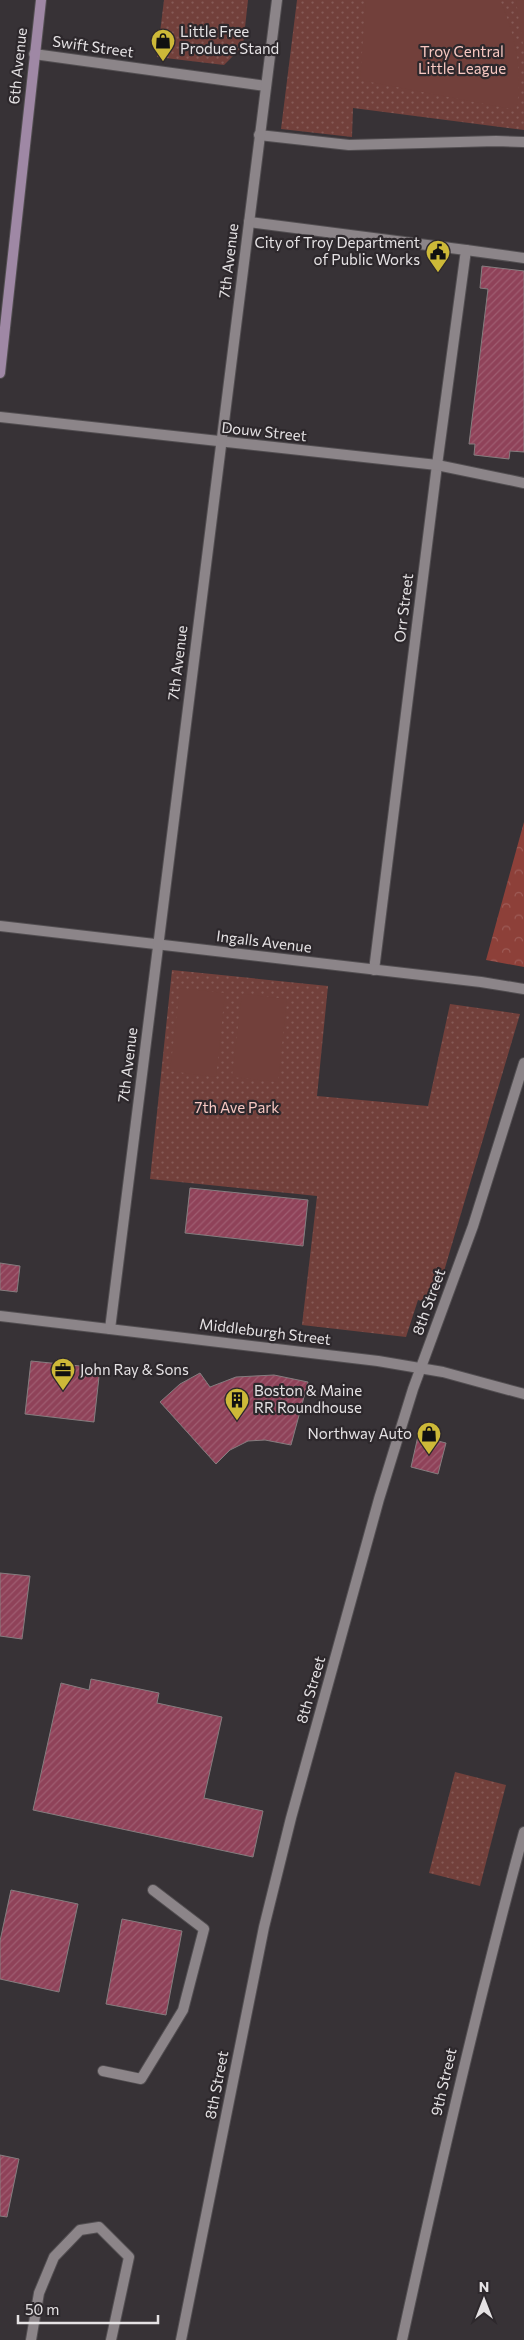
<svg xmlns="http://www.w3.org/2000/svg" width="524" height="2340" viewBox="0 0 524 2340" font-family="Commissioner,sans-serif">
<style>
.green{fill:url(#green-dots)}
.forest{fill:url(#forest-crowns)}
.pitch{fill:#72403b}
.building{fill:url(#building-hatch);stroke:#857d7f}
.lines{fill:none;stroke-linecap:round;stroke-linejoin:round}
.lane-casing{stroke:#524e51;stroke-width:12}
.street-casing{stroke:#524e51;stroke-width:12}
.secondary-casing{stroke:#524e51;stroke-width:12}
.lane{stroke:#8c8589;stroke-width:10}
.street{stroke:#8c8589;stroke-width:10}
.secondary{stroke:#9f88a5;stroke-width:10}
.labels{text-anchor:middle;stroke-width:4.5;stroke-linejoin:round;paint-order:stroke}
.poi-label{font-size:15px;fill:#e5e2e4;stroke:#2d282c;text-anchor:start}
.street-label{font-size:15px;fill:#e5e2e4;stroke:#2d282c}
.park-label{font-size:15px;fill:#f7c8c2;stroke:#2d282c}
</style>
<defs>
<pattern id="green-dots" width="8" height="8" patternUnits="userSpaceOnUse" patternTransform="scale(1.25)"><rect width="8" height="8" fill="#72403b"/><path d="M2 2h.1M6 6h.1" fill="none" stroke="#865b57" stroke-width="1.8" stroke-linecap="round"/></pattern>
<pattern id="forest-crowns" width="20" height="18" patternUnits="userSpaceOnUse" patternTransform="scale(1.25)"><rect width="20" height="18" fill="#8d4039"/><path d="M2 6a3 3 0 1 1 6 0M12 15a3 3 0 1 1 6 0" fill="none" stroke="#9d5b56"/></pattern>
<pattern id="building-hatch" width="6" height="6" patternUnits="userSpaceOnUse" patternTransform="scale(1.25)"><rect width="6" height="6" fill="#8f4259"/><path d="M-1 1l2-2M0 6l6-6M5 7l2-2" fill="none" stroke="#9f5d71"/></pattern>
</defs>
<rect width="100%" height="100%" fill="#373236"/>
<!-- green -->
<g class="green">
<path d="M164,0H248L243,46L224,65L157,57Z"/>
<path d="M297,0H524V130L353,108L352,137L281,129Z"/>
<path d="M172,970L328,986L317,1096L428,1106L450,1004L520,1014L434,1305L418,1300L406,1337L302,1325L317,1196L150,1179Z"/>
<path d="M455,1772L506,1785L480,1886L429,1873Z"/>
</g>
<!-- forest -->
<path class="forest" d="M524,822V967L486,960Z"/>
<!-- pitch -->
<g class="pitch">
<path d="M366,0H500C515,34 524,73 516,110L360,80Z"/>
<path d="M524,0V50L516,1Z"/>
<path d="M180,988L225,993L216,1077L170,1071Z"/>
<path d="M242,994L287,999L278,1082L232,1077Z"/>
</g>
<!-- building -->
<g class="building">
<path d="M482,266L524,271V452L510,451L509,459L474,455L475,444H469L488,289L480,288Z"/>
<path d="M190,1188L308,1200L303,1246L185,1233Z"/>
<path d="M0,1263L20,1266L17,1292L0,1290Z"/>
<path d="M31,1361L100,1368L94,1422L25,1414Z"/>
<path d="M200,1373L210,1387L236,1377L274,1375L308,1382L291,1445L265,1440L248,1441L230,1450L216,1464L160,1402L180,1384Z"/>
<path d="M418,1436L446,1443L438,1474L411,1467Z"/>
<path d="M0,1573L30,1576L22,1639L0,1636Z"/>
<path d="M91,1679L159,1693L157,1703L222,1717L204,1798L263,1811L253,1857L33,1810L61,1683L89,1690Z"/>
<path d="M11,1890L78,1904L59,1992L0,1979V1941Z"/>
<path d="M122,1919L182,1931L166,2015L106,2004Z"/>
<path d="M0,2155L19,2159L7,2217L0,2216Z"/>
</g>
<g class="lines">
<defs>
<g id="lane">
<path d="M259,135L349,145L496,141L524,142"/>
<path d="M466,250L524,258"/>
<path d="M103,2071L141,2079L183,2010L204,1929L153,1890"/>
<path d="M31,2340L39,2293L54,2257L80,2230L99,2227L129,2257L111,2340"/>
</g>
<g id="street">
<path d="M34,54L266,86"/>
<path d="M249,222L466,250L437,465L374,970"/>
<path d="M0,417L437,465L524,483"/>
<path d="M0,926L481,982L524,989"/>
<path d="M0,1316L378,1361L443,1372L524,1394"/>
<path d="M110,1329L277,0"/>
<path d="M181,2340L264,1927L291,1818L379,1499L413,1389L473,1226L524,1063"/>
<path d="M402,2340C439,2170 478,2000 524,1832"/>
</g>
<path id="secondary" d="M0,373L41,0"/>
</defs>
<!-- lane casing -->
<use href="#lane" class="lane-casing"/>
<!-- street casing -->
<use href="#street" class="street-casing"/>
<!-- secondary casing -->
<use href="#secondary" class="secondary-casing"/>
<!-- lane -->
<use href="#lane" class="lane"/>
<!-- street -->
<use href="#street" class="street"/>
<!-- secondary -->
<use href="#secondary" class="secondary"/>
</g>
<!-- icons -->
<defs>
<symbol id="shop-pin" viewBox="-11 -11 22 30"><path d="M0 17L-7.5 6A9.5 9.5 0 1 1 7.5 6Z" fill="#cdb938" stroke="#2d282c"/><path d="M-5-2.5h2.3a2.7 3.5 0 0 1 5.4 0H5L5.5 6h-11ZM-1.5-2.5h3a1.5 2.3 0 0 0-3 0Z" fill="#111"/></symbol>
<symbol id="civic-pin" viewBox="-11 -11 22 30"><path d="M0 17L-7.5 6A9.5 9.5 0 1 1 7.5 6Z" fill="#cdb938" stroke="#2d282c"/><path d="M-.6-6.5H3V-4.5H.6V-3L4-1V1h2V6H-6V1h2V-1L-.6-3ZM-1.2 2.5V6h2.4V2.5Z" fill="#111"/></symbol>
<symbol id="office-pin" viewBox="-11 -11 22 30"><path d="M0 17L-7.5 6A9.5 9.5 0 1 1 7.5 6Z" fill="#cdb938" stroke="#2d282c"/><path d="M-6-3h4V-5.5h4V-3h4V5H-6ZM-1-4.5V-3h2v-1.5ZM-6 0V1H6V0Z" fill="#111"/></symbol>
<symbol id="building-pin" viewBox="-11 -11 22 30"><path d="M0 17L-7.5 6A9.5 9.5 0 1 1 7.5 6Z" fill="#cdb938" stroke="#2d282c"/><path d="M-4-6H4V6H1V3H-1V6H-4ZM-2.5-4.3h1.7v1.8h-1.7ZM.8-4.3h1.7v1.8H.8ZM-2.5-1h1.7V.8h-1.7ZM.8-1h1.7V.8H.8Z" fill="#111"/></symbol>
</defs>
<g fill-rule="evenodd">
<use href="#shop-pin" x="149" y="27" width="28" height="38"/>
<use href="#civic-pin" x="424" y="238" width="28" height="38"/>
<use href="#office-pin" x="49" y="1356" width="28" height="38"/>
<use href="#building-pin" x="223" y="1386" width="28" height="38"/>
<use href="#shop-pin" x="415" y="1420" width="28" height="38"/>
</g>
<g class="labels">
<!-- poi labels -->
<g class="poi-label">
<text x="180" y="37">Little Free<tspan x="180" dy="17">Produce Stand</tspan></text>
<text x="420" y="248" text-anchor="end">City of Troy Department<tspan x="420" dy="17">of Public Works</tspan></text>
<text x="80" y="1375">John Ray &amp; Sons</text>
<text x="254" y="1396">Boston &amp; Maine<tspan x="254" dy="17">RR Roundhouse</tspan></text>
<text x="412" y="1439" text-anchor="end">Northway Auto</text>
</g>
<!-- street labels -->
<g class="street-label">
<text transform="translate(93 47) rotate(8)" y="5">Swift Street</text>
<text transform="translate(18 66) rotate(-84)" y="5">6th Avenue</text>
<text transform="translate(229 261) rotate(-83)" y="5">7th Avenue</text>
<text transform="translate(264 432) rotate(6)" y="5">Douw Street</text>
<text transform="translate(404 608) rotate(-83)" y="5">Orr Street</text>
<text transform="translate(178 663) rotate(-83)" y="5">7th Avenue</text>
<text transform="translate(264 942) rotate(7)" y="5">Ingalls Avenue</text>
<text transform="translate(128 1065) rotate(-83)" y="5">7th Avenue</text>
<text transform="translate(429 1302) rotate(-70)" y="5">8th Street</text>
<text transform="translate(265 1332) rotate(7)" y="5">Middleburgh Street</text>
<text transform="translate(311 1690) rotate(-74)" y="5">8th Street</text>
<text transform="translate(444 2082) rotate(-77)" y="5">9th Street</text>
<text transform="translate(217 2085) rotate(-79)" y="5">8th Street</text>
</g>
<!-- park labels -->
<g class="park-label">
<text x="462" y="57">Troy Central<tspan x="462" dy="17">Little League</tspan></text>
<text x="237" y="1113">7th Ave Park</text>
</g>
</g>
<!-- north arrow -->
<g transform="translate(484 2300)" stroke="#2d282c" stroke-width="4" paint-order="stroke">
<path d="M0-4L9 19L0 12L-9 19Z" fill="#e5e2e4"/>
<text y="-8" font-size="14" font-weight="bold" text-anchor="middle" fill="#e5e2e4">N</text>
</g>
<!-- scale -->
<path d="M18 2315v8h140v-8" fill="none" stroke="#e5e2e4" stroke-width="2.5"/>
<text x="25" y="2315" font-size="15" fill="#e5e2e4" stroke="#2d282c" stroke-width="4" paint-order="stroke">50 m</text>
</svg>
